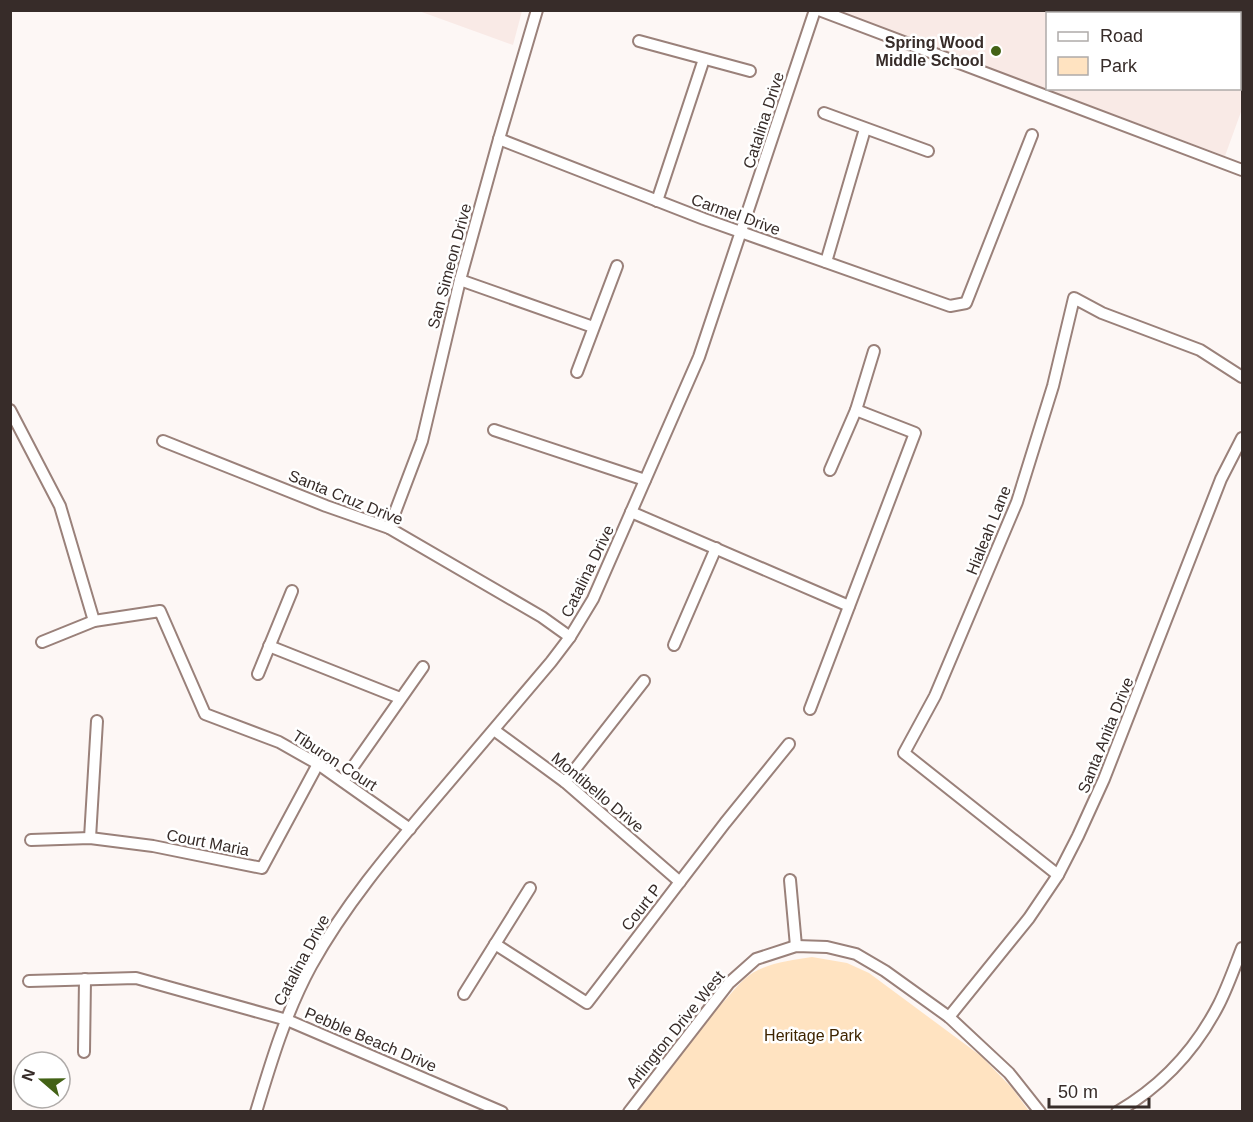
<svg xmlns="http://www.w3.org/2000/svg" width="1253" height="1122" viewBox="0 0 1253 1122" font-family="Arial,sans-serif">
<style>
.built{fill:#f9eae6;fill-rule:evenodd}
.green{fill:#ffe3c1}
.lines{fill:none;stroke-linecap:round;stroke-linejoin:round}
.street-casing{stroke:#9a817a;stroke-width:14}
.street{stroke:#fff;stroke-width:10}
.poi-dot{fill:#436216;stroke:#fff;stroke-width:2}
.labels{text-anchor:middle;stroke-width:5;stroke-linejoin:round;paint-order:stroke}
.poi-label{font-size:16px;font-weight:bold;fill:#372c29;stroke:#fff;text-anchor:end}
.street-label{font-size:16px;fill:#372c29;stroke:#fff}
.park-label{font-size:16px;fill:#3f2500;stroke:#fff}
</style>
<rect width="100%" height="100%" fill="#fdf7f5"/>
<!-- built -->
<g class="built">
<path d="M419,11L522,10V11L513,45Z"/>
<path d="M836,11H1242V109L1225,156ZM1048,14H1240V88H1048Z"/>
</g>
<!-- green -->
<path class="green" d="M812,957L847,963L869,973L981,1056L1012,1088L1029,1111L638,1112C664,1072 694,1033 727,998C736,988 745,976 758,970C775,962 793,960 812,957Z"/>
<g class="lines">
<defs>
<g id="street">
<path d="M819,10L1242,170"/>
<path d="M639,41L750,71"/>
<path d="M824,113L928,151"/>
<path d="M499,139L704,219L950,306L966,303L1032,135"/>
<path d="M657,201L704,59"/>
<path d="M826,262L865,129"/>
<path d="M460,280L593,327"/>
<path d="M577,372L617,266"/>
<path d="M10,410L60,506L94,621"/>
<path d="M494,430L645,480"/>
<path d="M163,441L326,506L389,528L542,617L570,637"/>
<path d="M830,470L856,410L874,351"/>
<path d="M631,512L849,606"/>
<path d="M389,528L422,441L460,280L499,139L537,10"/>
<path d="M42,642L94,621L160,611L205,714L279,742L318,764L410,829"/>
<path d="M674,645L716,548"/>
<path d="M269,646L400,698"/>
<path d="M258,674L292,591"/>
<path d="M810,709L915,433L856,410"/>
<path d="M494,730L565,782L680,882"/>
<path d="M343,781L423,667"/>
<path d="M565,782L644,681"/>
<path d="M90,838L97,721"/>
<path d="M31,840L90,838L153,846L262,868L318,764"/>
<path d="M1058,875L904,753L935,696L1017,502L1053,386L1074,298L1102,313L1200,350L1242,377"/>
<path d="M790,880L796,946"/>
<path d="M495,944L587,1003L725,823L789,744"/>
<path d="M29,981L136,978L287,1020L502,1112"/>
<path d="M464,994L530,888"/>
<path d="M949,1017L1029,918L1058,875L1078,836L1104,779L1221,479L1242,438"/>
<path d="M84,1052L85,979"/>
<path d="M256,1112C271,1062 286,1012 311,966C344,906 388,854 433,801C472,755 512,708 551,662L570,637L593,599L699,357L815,10"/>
<path d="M629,1112L729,983L756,959L796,946L827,947L856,954L885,971L949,1017L1009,1073L1040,1112"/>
<path d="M1117,1112C1162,1086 1196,1049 1219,1004C1228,986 1235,966 1242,948"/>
</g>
</defs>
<!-- street casing -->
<use href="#street" class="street-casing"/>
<!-- street -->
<use href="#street" class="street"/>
</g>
<!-- markers -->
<circle class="poi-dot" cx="996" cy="51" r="6"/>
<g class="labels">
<!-- poi labels -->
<g class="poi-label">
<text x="984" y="48">Spring Wood<tspan x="984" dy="18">Middle School</tspan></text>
</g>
<!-- street labels -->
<g class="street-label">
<text transform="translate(763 120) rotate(-72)" y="6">Catalina Drive</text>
<text transform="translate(736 214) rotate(20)" y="6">Carmel Drive</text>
<text transform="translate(449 266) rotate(-75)" y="6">San Simeon Drive</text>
<text transform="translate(346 497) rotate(22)" y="6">Santa Cruz Drive</text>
<text transform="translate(988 530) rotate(-68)" y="6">Hialeah Lane</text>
<text transform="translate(587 571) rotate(-64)" y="6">Catalina Drive</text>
<text transform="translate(1105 735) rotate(-68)" y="6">Santa Anita Drive</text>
<text transform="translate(335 760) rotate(33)" y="6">Tiburon Court</text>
<text transform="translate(598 792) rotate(40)" y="6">Montibello Drive</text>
<text transform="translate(208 842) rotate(11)" y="6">Court Maria</text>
<text transform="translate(641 907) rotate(-52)" y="6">Court P</text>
<text transform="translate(301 960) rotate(-62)" y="6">Catalina Drive</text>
<text transform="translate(675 1029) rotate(-51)" y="6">Arlington Drive West</text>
<text transform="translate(371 1039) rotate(23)" y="6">Pebble Beach Drive</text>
</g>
<!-- park labels -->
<g class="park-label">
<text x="813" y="1041">Heritage Park</text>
</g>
</g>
<!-- border -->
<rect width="1253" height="1122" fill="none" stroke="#372c29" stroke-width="24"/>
<!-- legend -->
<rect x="1046" y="12" width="195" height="78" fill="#ffffff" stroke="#afaba9" stroke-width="1.5"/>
<rect x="1058" y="32" width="30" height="9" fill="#ffffff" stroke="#afaba9" stroke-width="1.5"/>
<text x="1100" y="42" font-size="18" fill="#372c29">Road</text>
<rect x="1058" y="57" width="30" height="18" fill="#ffe3c1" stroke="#afaba9" stroke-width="1.5"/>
<text x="1100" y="72" font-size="18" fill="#372c29">Park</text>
<!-- north arrow -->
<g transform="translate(42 1080) rotate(290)"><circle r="28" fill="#ffffff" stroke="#afaba9" stroke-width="1.5"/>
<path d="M0-4.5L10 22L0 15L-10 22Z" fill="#436216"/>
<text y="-9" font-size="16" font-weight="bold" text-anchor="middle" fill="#372c29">N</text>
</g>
<!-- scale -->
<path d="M1049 1098v9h100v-9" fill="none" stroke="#372c29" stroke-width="3"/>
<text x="1058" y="1098" font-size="18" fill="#372c29" stroke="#ffffff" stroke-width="4.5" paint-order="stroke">50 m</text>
</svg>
